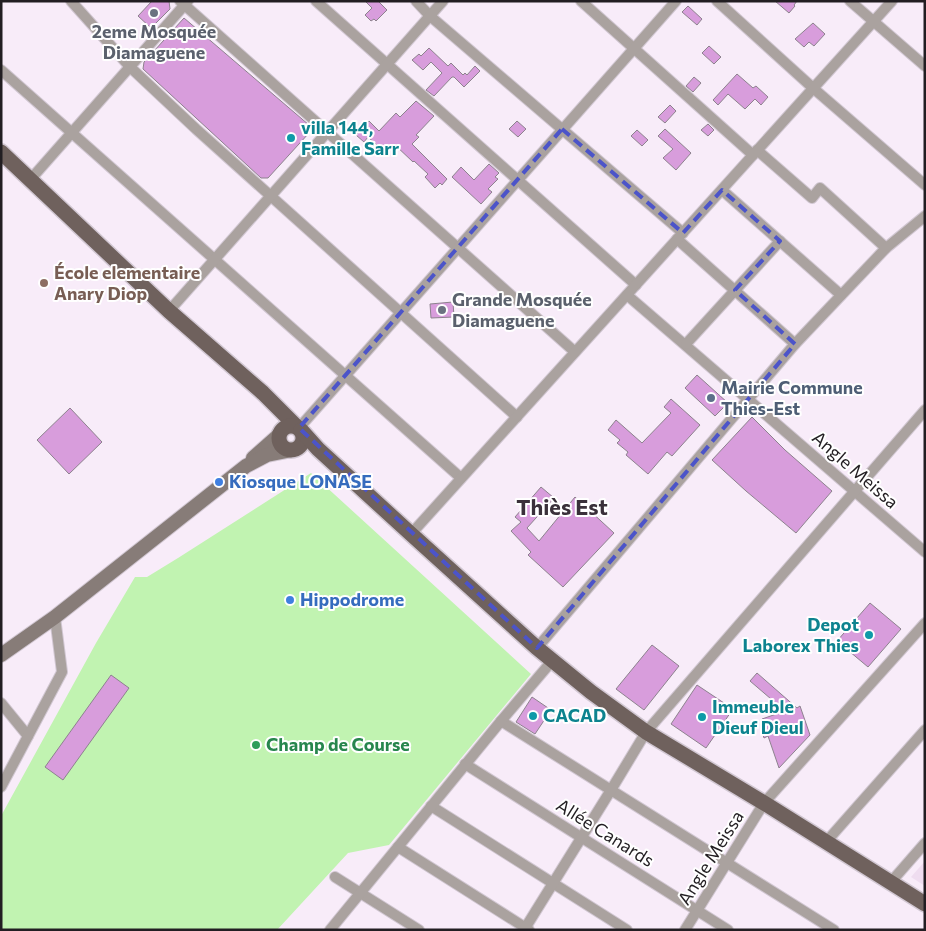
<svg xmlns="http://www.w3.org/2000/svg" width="926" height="931" viewBox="0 0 926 931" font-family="Commissioner,sans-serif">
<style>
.built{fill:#efddf0}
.green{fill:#c1f3b1}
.building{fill:#d89ddc;stroke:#8d828e}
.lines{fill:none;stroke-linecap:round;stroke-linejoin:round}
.street-casing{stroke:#d1c7d2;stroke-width:12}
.secondary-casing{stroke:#d1c7d2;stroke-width:16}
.primary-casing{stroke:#d1c7d2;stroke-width:18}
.street{stroke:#aaa29f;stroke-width:10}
.secondary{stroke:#877c78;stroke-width:14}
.primary{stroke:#6f615d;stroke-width:15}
.marked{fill:none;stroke:#4c54c9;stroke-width:4;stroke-dasharray:10 6;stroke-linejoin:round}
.worship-dot{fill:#6b7280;stroke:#fff;stroke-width:2}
.culture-dot{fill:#0f9aa8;stroke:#fff;stroke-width:2}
.education-dot{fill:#8d6e63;stroke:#fff;stroke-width:2}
.service-dot{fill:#5c6f8a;stroke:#fff;stroke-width:2}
.shop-dot{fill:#3f7fe0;stroke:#fff;stroke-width:2}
.leisure-dot{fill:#2e9e5b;stroke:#fff;stroke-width:2}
.labels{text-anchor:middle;stroke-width:4;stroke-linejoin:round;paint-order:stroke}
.worship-label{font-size:18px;font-weight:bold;fill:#5b616d;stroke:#fff}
.culture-label{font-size:18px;font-weight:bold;fill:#0d838f;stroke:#fff;text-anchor:start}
.education-label{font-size:18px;font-weight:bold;fill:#785e54;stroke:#fff;text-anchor:start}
.service-label{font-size:18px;font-weight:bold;fill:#4e5e75;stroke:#fff;text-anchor:start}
.street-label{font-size:18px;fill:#221e22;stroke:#fff}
.shop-label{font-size:18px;font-weight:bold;fill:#366cbe;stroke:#fff;text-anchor:start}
.leisure-label{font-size:18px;font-weight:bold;fill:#27864d;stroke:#fff;text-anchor:start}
.district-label{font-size:22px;font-weight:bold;fill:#3a303a;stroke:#fff}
</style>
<rect width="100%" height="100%" fill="#f8ecf9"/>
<!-- built -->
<path class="built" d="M925,861V886L911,877Z"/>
<!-- green -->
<path class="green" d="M311,473L531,674L389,845L348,853L277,930H1V816L96,643L135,577H147L178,558Z"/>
<!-- building -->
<g class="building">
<path d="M152,1H169L170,9L151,28L138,16Z"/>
<path d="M365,1H378L387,10L376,21L374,19L371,21L365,15L372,8Z"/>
<path d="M775,1H797L794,5L795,6L789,13Z"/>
<path d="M688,6L702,19L697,25L682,12Z"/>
<path d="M184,18L309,125V133L268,178H261L143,69L144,62Z"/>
<path d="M813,23L825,34L814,46L809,42L804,47L795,39Z"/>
<path d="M709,46L721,57L714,64L702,53Z"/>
<path d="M429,48L448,66L451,63L463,75L465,73L467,75L475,66L480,71L464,87L454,77H452L434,96L426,90L442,73L431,62L423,70L412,60L419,54L421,56Z"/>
<path d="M737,74L753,88L756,86L768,97L761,105L755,99L745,109L728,94L718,105L713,100Z"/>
<path d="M694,77L701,83L693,92L686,86Z"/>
<path d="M416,101L434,116L416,135L419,137L412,144L447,179L442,185L440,183L435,188L425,177L428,174L414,161L413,162L394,144L386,153L368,137L364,142L356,135L369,121L379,131L396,113L400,117Z"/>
<path d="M670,105L676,111L665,123L658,117Z"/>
<path d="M517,121L526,129L518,137L509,129Z"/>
<path d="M708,124L714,130L708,136L701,130Z"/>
<path d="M665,129L691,153L676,170L663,158L673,149L658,136Z"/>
<path d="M637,130L648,140L642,146L631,136Z"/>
<path d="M489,164L499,173L495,177L498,179L488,189L492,192L481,204L452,177L461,167L474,180Z"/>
<path d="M453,302L454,317L431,318L430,304Z"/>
<path d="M697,375L728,403L715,416L685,388Z"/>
<path d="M671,399L700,425L672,456L667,452L648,474L626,455L628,452L617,443L620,440L608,430L616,420L642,443L671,413L664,407Z"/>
<path d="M70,408L102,442L69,474L37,440Z"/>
<path d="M752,417L785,450L832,491L796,533L746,491L712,460Z"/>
<path d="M541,487L554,498L527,528L539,541L575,497L614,533L563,587L528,555L531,552L511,531L521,522L515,517Z"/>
<path d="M870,603L901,629L868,667L837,641Z"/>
<path d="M652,645L679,666L644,710L616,689Z"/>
<path d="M757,673L797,708L800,706L810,735L779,768L768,736L764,738L761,729L765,728L762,719L785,711L750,681Z"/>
<path d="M111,675L129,688L63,780L45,767Z"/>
<path d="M697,685L733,709L706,748L671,724Z"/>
<path d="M532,697L551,710L535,734L516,722Z"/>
</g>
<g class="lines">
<defs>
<g id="street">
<path d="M71,1L130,67L196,129L517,417"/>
<path d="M180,1L575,352"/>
<path d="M316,1L636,285"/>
<path d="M416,1L430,16L683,233"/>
<path d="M581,1L753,155"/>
<path d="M717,1L813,88L925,185"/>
<path d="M850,1L925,66"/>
<path d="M1,70L461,478"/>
<path d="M757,150L812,198L820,188L886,248"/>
<path d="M30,180L188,1"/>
<path d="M722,190L841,295"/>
<path d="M677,239L795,344"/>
<path d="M627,295L925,552"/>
<path d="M169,311L443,1"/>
<path d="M686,344L780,241"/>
<path d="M299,428L676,1"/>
<path d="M411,534L892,1"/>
<path d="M537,648L795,344L886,248L925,216"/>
<path d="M1,703L28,736"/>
<path d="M501,721L834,930"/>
<path d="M465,764L728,930"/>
<path d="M1,787L62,672L55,617"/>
<path d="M431,806L627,930"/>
<path d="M826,842L925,730"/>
<path d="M398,847L529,930"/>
<path d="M335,877L419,930"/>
<path d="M891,882L925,843"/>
<path d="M330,930L501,721L552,661"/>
<path d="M524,930L611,790L646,732L925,410"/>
<path d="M685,930L764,803L925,623"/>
</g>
<g id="secondary">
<path d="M253,458L279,435"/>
<path d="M1,655L55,617L246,466L267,455L292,450"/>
</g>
<g id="primary">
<path d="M1,152L169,311L263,393L297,427"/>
<circle cx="291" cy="438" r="12"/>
<path d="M301,430L318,449L411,534L537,648L591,692L646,732L764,803L925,904"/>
</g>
</defs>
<!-- street casing -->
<use href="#street" class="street-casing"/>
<!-- secondary casing -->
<use href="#secondary" class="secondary-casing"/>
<!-- primary casing -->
<use href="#primary" class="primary-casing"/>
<!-- street -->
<use href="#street" class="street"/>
<!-- secondary -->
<use href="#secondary" class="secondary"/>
<!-- primary -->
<use href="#primary" class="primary"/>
</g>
<!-- marked area -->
<path class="marked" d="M562,129L683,233L722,190L780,241L735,290L795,344L537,648L299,428Z"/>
<!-- markers -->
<g class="worship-dot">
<circle cx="154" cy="13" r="5"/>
<circle cx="442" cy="310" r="5"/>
</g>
<g class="culture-dot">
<circle cx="291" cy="138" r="5"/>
<circle cx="869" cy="635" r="5"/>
<circle cx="533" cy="716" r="5"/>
<circle cx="702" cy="717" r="5"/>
</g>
<circle class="education-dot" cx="44" cy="283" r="5"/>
<circle class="service-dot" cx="711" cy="398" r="5"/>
<g class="shop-dot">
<circle cx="219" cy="482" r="5"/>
<circle cx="290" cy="600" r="5"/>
</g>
<circle class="leisure-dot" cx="256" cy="745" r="5"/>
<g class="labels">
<!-- worship labels -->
<g class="worship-label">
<text x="154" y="38">2eme Mosquée<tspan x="154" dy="21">Diamaguene</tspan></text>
<text x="452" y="306" text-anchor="start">Grande Mosquée<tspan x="452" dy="21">Diamaguene</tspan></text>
</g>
<!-- culture labels -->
<g class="culture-label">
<text x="301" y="134">villa 144,<tspan x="301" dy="21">Famille Sarr</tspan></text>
<text x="859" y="631" text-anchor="end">Depot<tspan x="859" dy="21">Laborex Thies</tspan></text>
<text x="712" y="713">Immeuble<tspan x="712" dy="21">Dieuf Dieul</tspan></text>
<text x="543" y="722">CACAD</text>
</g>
<!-- education labels -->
<g class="education-label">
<text x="54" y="279">École elementaire<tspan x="54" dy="21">Anary Diop</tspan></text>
</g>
<!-- service labels -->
<g class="service-label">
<text x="721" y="394">Mairie Commune<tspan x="721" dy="21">Thies-Est</tspan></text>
</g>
<!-- street labels -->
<g class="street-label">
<text transform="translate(855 470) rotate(41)" y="6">Angle Meissa</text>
<text transform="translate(605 833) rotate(32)" y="6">Allée Canards</text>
<text transform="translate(711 858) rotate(-58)" y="6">Angle Meissa</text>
</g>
<!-- shop labels -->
<g class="shop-label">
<text x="229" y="488">Kiosque LONASE</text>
<text x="300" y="606">Hippodrome</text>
</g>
<!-- leisure labels -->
<g class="leisure-label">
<text x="266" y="751">Champ de Course</text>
</g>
<!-- district labels -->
<g class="district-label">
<text x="562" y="515">Thiès Est</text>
</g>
</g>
<!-- border -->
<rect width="926" height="931" fill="none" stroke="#221e22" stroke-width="5"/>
</svg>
